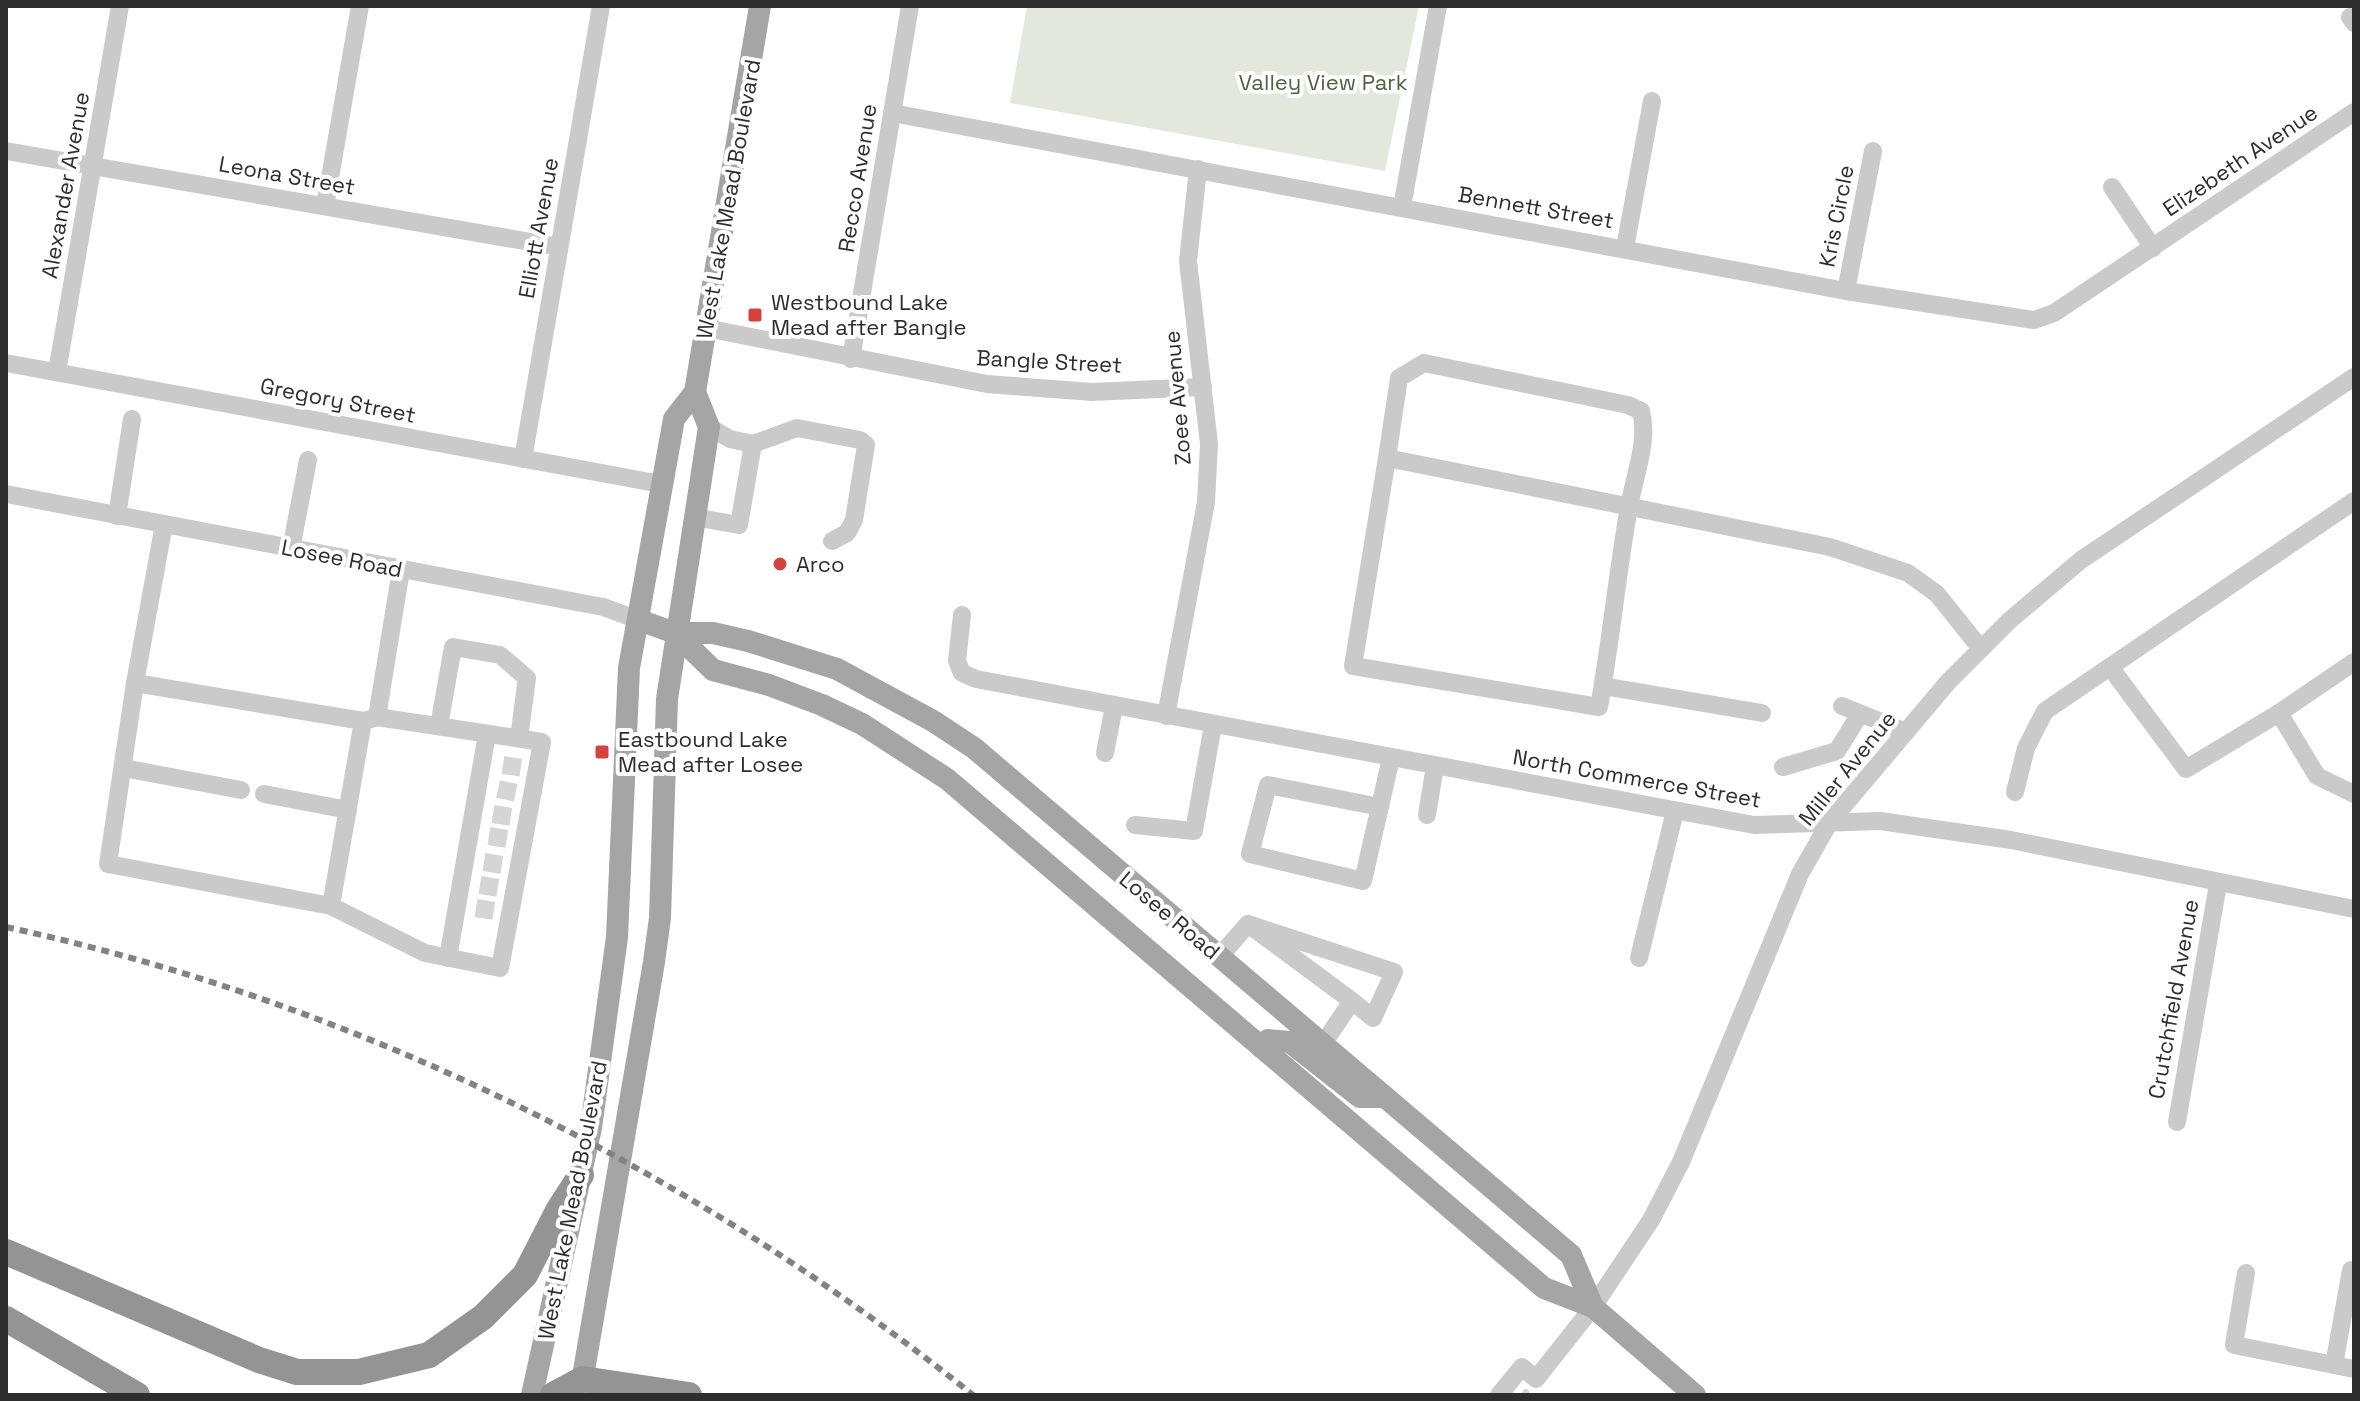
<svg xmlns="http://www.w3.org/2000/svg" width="2360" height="1401" viewBox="0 0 2360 1401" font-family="'Space Grotesk',sans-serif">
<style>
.green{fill:#e2e9dc}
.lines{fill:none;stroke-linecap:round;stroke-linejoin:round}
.stream{stroke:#cad9e8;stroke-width:6}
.minor-tunnel{stroke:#d5d5d5;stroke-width:18;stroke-dasharray:18 9;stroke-linecap:butt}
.minor{stroke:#cacaca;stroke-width:18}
.major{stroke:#a5a5a5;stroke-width:22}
.highway{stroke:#949494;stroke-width:26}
.rail{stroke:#828282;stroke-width:6;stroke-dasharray:8 6;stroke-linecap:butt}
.poi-dot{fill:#d4423f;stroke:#fff;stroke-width:3}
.labels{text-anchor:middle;stroke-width:8;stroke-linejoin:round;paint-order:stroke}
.park-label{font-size:22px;fill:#4d643f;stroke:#fff}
.street-label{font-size:22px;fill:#2d2d2d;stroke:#fff}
.poi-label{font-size:22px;fill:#2d2d2d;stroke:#fff;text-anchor:start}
</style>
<rect width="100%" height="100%" fill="#fff"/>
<!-- green -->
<path class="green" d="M1027,6H1419L1385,171L1010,103Z"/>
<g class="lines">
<!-- stream -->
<path class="stream" d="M1524,1395L1526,1392"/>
<!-- minor-tunnel -->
<g class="minor-tunnel">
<path d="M503,765L523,768"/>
<path d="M498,789L517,793"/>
<path d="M493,814L512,817"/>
<path d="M489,836L508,839"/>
<path d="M484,862L503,865"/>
<path d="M480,885L499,888"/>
<path d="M476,908L495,911"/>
</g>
<!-- minor -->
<g class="minor">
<path d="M2350,17L2354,23"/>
<path d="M892,113L1846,291L2034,320L2054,313L2354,112"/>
<path d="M6,151L559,247"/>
<path d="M2112,187L2153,248"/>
<path d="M325,206L360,6"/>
<path d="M1402,207L1438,6"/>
<path d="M1625,248L1652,101"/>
<path d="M1846,291L1873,151"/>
<path d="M706,328L987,384L1092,392L1203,387"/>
<path d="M851,359L910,6"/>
<path d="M6,363L661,484"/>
<path d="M57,372L120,6"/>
<path d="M753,444L797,428L860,440L866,445L854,520L847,533L832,541"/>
<path d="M1387,458L1399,378L1424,363L1628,405L1641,411C1649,441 1634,477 1629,507C1617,574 1611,641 1599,707L1353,666L1387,458L1830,547L1908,573L1937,594L1981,649"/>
<path d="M523,459L601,6"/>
<path d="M6,494L603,607L639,620"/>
<path d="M117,516L132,419"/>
<path d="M694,517L739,525L753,444L730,439L709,427"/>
<path d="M164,524L135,683L108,864L331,906"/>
<path d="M291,549L308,460"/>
<path d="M962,615L957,661L962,673L976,679L1754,825L1880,821L2011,840L2354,909"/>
<path d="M2354,662L2279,713L2317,776L2354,794"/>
<path d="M2110,667L2186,769L2279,713"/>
<path d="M135,683L363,721L375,718"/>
<path d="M1603,686L1762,713"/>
<path d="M1842,706L1906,732"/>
<path d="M1166,716L1206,502L1209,444L1188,261L1198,169"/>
<path d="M363,721L331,906L425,953L500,968L542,742L377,717L401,570"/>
<path d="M439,726L453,647L500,655L527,678L519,738"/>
<path d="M1105,753L1114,706"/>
<path d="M1783,767L1837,751L1860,714"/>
<path d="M123,768L241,790"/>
<path d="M2015,792L2026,748L2045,711L2354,501"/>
<path d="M264,794L348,810"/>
<path d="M1380,807L1268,785L1250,854L1363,881L1391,758"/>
<path d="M1427,815L1435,766"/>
<path d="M1135,825L1194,831L1213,725"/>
<path d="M1220,956L1248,924"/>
<path d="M448,958L487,734"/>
<path d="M1639,958L1675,811"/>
<path d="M1323,1044L1352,1001L1373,1018L1394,972L1248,924L1352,1001"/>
<path d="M2177,1122L2218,884"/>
<path d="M2246,1273L2234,1345L2354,1369"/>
<path d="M2334,1365L2351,1270"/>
<path d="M1499,1395L1522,1367L1536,1379L1593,1307L1651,1220L1681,1162L1800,874L1829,823L1948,682L2010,620L2081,560L2354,377"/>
</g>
<!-- major -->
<g class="major">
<path d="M639,620L675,633H713L748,641L837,669L933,721L974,748L1571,1255L1593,1307"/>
<path d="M675,633L713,670L769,685L822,705L862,724L947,779L1544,1288L1593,1307L1695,1395"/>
<path d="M1261,1047L1268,1040L1290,1042L1360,1097H1385"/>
<path d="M580,1394L654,962L660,918L667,699L709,427L695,392"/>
<path d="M532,1395L591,1128L617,937L629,668L674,419L695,392L760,6"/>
</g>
<!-- highway -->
<g class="highway">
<path d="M6,1252L259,1360L297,1372H359L429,1355L483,1317L525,1275L559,1209L581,1175"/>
<path d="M6,1319L137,1395"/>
<path d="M553,1395L583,1379L689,1395"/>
</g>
<!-- rail -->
<path class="rail" d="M6,927C359,1003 692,1170 973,1395"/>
</g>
<!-- markers -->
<g class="poi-dot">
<rect x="747" y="307" width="16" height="16" rx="4"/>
<circle cx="780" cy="564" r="8"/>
<rect x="594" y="744" width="16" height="16" rx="4"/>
</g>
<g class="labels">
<!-- park labels -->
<g class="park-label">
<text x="1323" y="90">Valley View Park</text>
</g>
<!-- street labels -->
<g class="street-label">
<text transform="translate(2240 160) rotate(-34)" y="8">Elizebeth Avenue</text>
<text transform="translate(287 175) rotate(10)" y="8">Leona Street</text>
<text transform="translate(857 178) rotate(-81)" y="8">Recco Avenue</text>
<text transform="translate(65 185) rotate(-80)" y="8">Alexander Avenue</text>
<text transform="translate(728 199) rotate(-80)" y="8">West Lake Mead Boulevard</text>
<text transform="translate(1536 207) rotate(10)" y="8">Bennett Street</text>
<text transform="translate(1836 216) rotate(-79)" y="8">Kris Circle</text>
<text transform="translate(538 228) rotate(-80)" y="8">Elliott Avenue</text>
<text transform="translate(1049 361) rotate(3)" y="8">Bangle Street</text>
<text transform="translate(1177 398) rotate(-95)" y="8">Zoee Avenue</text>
<text transform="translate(338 400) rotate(11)" y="8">Gregory Street</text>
<text transform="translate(342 558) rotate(11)" y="8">Losee Road</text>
<text transform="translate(1847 768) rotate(-51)" y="8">Miller Avenue</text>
<text transform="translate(1637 778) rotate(10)" y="8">North Commerce Street</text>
<text transform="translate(1170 915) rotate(40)" y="8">Losee Road</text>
<text transform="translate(2173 999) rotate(-80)" y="8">Crutchfield Avenue</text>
<text transform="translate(572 1200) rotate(-79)" y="8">West Lake Mead Boulevard</text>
</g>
<!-- poi labels -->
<g class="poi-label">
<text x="771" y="310">Westbound Lake<tspan x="771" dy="25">Mead after Bangle</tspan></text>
<text x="796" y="572">Arco</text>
<text x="618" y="747">Eastbound Lake<tspan x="618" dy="25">Mead after Losee</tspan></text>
</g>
</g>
<!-- border -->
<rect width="2360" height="1401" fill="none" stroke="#2d2d2d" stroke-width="16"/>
</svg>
